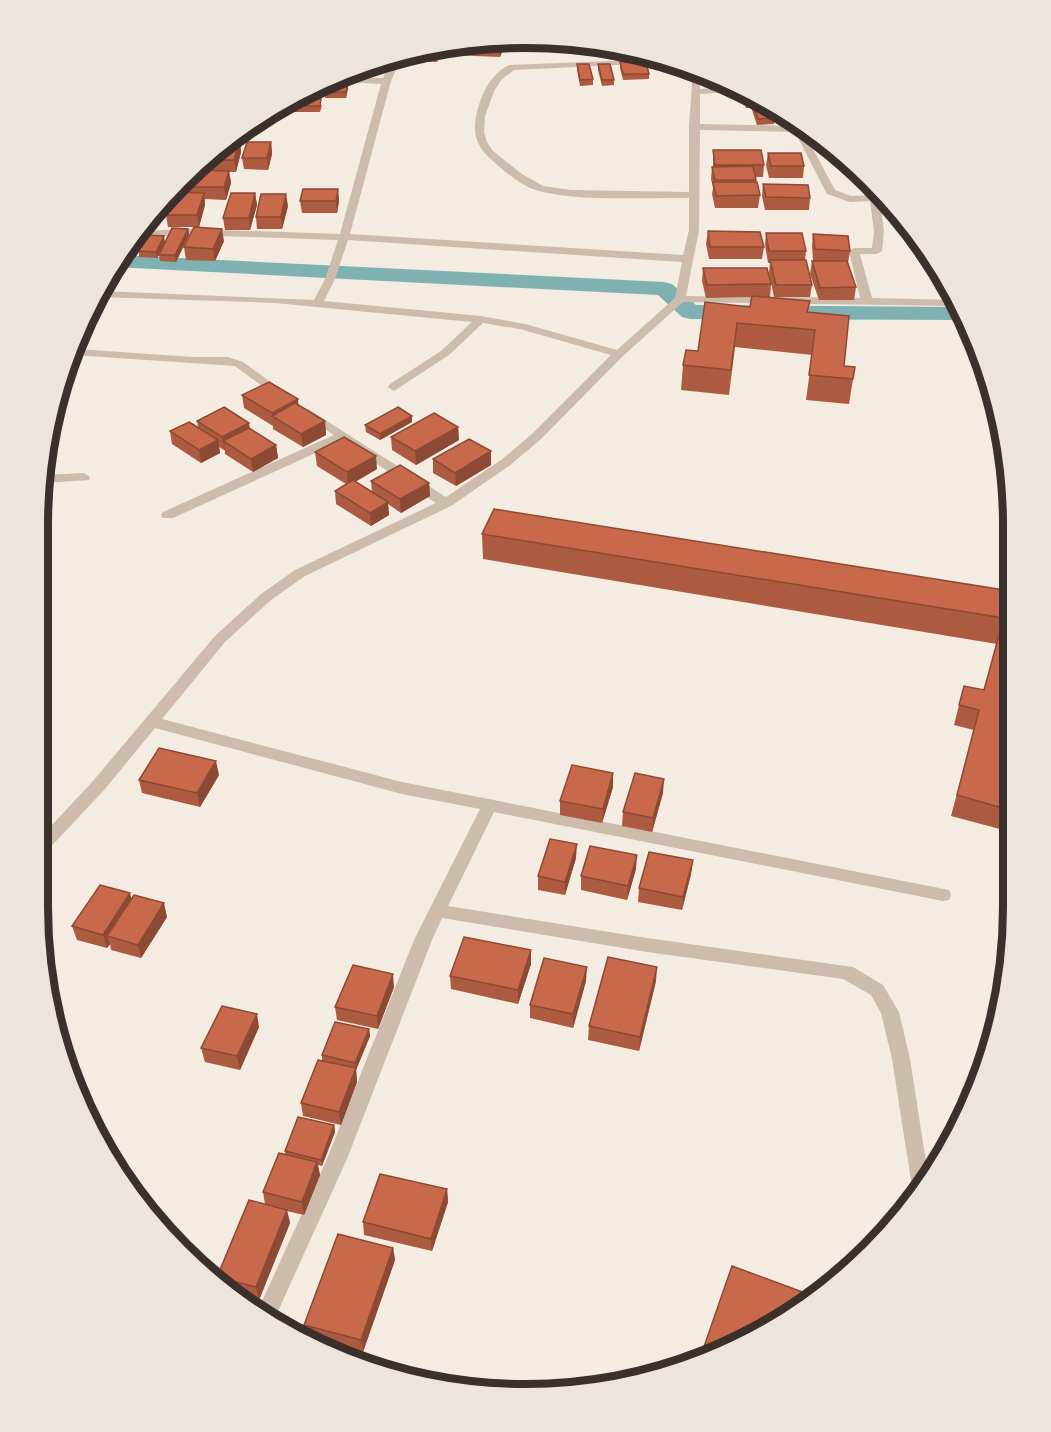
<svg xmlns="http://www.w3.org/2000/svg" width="1051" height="1432" viewBox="0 0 1051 1432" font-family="Roboto,sans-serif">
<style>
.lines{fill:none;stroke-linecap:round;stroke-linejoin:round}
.canal{fill:#7fb0b2;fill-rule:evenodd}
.minor{fill:#cdbbac;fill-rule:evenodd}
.wall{fill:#ac5a40}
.shaded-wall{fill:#8c4a34}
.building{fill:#c8694b;stroke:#8c4a34;stroke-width:1.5}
.rim{fill:none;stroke:#3b302b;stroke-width:8}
</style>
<rect width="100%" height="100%" fill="#f4ebe1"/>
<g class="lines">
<!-- canal -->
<path class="canal" d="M120,255L664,282L672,284L696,305L958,307L965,320L690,319L682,317L658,295L114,267Z"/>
<!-- minor -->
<g class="minor">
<path d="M403,54L391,81L350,234L683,255L689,230V198C647,197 568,203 530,188C517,182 504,171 493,161C479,149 472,136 476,117C480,97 489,75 509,65L662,59L676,62L514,70L502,79L494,91L485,116L484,132L487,142L493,151L522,174L543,186L571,190L689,192V127L693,68L700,72V89L734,87L742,91L700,94V124L802,126L809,131L804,132L835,190L851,196L881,195L887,201H880L884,231L882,251L877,254H860L872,298L954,300L957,306L683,302L623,356L540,440L509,466L451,506L305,576L271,600L225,642L162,719L402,782L949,890L951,895L949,900L943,901L494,812L448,906L647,938L853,967L883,985L899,1012L910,1059L928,1175L915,1194L913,1193L892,1059L881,1013L871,995L843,979L647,952L442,918L432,940L347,1159L274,1320L258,1310L327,1159L414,940L480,809L402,794L155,728L105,789L44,854L38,856V840L93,781L215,636L261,594L295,570L436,503L342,441L173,518H163L161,515L163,512L334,435L304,416V410L308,409L446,497L501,460L532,434L611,355L520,329L483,323L449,355L394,391L388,387L390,384L441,351L472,322L275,303L100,297L103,291L314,300L325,279L338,240L192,235L137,237L142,231L192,229L340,234L381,84L327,81L337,77L383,78L393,56ZM700,130L795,132L827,194L850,202L870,201L874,231L872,248H854L849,251L860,298L686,296L699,230ZM348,240L682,262L675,298L617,350L525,324L481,316L324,301L335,279Z"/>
<path d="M77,349L193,357H228L243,362L287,394L285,397H277L235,366L74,355Z"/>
<path d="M84,473L90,477L89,480L43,483L44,475Z"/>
</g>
</g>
<!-- wall -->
<g class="wall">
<path d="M493,39L504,47L500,57L450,55L449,46Z"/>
<path d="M442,47L437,62L408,61L407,53Z"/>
<path d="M620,62L649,74V79L623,80L620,68Z"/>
<path d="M577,64L593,79V85L580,86L577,70Z"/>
<path d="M598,64L614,80V85L602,86L598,70Z"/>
<path d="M368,66H369V72L368,79H334Z"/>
<path d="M309,88H321L319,98H301L300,94Z"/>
<path d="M348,88L346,98H325L324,92Z"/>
<path d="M742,90L764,102V104L775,118L774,124L757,125L752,110V108H746L742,96Z"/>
<path d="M770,103L800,125H781L775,111V107H772Z"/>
<path d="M322,105L320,112H293L292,106Z"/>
<path d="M227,140H240L241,152L236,172H229L231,183L226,200L205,199V205L199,227H168L166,215L186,192L185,187L200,170V169Z"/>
<path d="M271,142L272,154L268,170L244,169L242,158Z"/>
<path d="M713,150L764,165L763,177H756V182L760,195L758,208H715L712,194L713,188L711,179L712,167H713Z"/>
<path d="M768,153L804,166L803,178H769L766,165Z"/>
<path d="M763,184L810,198L809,210H765L762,196Z"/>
<path d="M338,189L339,201L337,213H302L300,201Z"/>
<path d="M255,193L257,205L250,230H225L223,218Z"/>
<path d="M288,206L282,229H257L256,217Z"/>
<path d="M159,212L160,217L156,229H144Z"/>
<path d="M188,229L189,235L176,262L160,261L159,255L157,258L139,257V252L135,258L118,257L120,255L137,236H143L144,241L165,242Z"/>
<path d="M708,231L764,247L762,259H709L706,244Z"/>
<path d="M766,233L806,251L805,260L812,285L810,297H774L769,273L770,263H768L765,245Z"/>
<path d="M813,234L850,251L848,263L856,287L854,300H819L810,274L812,261H813L812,246Z"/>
<path d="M224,241L215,261L186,260L184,247Z"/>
<path d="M703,268L771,284L770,297H761L808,313L844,366L855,367L849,404L806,400L812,355L735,347L729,395L681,390L683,365L750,307L751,297L706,298L702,281Z"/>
<path d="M242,395L299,405L325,421L326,435L303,447L273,429V426L244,408Z"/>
<path d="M197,421L249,428L276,445L278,458L253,472L225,454V450H224L219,447L220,453L201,463L172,444L170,431L198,427Z"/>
<path d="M412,422L380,440L366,432L365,425Z"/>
<path d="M458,427L459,440L416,465L392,450L391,437Z"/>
<path d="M491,451V465L456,486L433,473V459Z"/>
<path d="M315,452L377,469L355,482L372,492L371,481L429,483L430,496L401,513L388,504L389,515L371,526L336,504L335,491L346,484L317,466Z"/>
<path d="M482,534L1010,591L1011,786L1000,829L951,816L974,730L954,725L959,705L984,690L997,644L483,559Z"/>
<path d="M219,775L200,807L142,793L139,780Z"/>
<path d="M613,787L602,823L560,815V801Z"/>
<path d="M663,793L652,832L622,826L623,812Z"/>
<path d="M576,858L565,895L538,890V876Z"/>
<path d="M693,860L691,874L682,910L638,902L639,888Z"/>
<path d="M636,869L627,900L581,890V876Z"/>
<path d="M131,898L167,917L141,958L111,950L110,944L107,948L77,940L72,926Z"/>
<path d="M531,950V964L518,1004L451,989L450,976Z"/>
<path d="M586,981L573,1028L530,1018V1005Z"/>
<path d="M656,981L639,1051L588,1040L589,1026Z"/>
<path d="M394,987L378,1029L337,1020L335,1007Z"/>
<path d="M259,1027L240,1070L205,1062L201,1048Z"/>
<path d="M369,1029L370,1036L356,1070L357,1082L341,1125L303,1116L301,1103L322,1061V1055Z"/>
<path d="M334,1125L335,1132L322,1166L318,1165L320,1175L304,1215L287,1211L290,1223L259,1300L233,1293L219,1283L217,1277L265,1204L263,1192L285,1155V1151Z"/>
<path d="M447,1189L448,1202L432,1251L364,1235L363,1222Z"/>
<path d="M393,1248L395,1260L363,1352L307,1337L304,1325Z"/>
</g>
<!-- shaded-wall -->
<g class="shaded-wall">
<path d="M502,39H503L504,47L500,57V46Z"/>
<path d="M442,47L437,62V51L438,48Z"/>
<path d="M348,82V88L346,98V92Z"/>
<path d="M320,84L321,88L319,98L318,92Z"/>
<path d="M240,140L241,152L236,172L234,160Z"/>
<path d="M271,142L272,154L268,170L267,158Z"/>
<path d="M229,171L231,183L226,200L224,187Z"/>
<path d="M338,189L339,201L337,213L336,201Z"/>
<path d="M204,193L205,205L199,227L197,215Z"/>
<path d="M255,193L257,205L250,230L249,218Z"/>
<path d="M286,194L288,206L282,229L281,217Z"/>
<path d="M159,212L160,217L156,229L154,218Z"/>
<path d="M188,229L189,235L176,262L175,255Z"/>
<path d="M222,229L224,241L215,261L213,249Z"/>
<path d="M143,236L144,242L135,258L134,252Z"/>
<path d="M164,236L165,242L157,258L156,252Z"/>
<path d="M298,399L299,412L272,416V413Z"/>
<path d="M412,416V422L380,440V434Z"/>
<path d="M325,421L326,435L303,447L301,434Z"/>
<path d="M249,423L251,436L223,441L225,450H224L222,437Z"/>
<path d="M458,427L459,440L416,465L415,451Z"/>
<path d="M218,440L220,453L201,463L199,450Z"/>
<path d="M276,445L278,458L253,472L251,459Z"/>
<path d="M491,451V465L456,486L455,473Z"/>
<path d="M376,456L377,469L348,486L347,472Z"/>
<path d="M429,483L430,496L401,513L400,499Z"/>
<path d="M388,502L389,515L371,526L370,513Z"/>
<path d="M216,761L219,775L200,807L197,793Z"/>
<path d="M613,773V787L602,823L603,809Z"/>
<path d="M664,779L663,793L652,832L653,818Z"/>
<path d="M577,844L576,858L565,895V882Z"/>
<path d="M637,855L636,869L627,900L628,886Z"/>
<path d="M693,860L691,874L682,910L683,897Z"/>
<path d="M130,893L134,907L107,936L110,944L107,948L103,935Z"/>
<path d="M164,903L167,917L141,958L138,945Z"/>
<path d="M531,950V964L518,1004V990Z"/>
<path d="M587,967L586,981L573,1028V1014Z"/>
<path d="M657,967L656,981L639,1051L640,1037Z"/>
<path d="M393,974L394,987L378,1029L377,1016Z"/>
<path d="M257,1014L259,1027L240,1070L237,1056Z"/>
<path d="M369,1029L370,1036L356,1070L355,1063Z"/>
<path d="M356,1068L357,1082L341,1125L339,1112Z"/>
<path d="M334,1125L335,1132L322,1166L321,1160Z"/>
<path d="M317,1162L320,1175L304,1215L302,1202Z"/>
<path d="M447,1189L448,1202L432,1251L431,1239Z"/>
<path d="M287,1210L290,1223L259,1300L256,1287Z"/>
<path d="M393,1248L395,1260L363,1352L361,1340Z"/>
</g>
<!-- building -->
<g class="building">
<path d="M493,39H502L500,46L461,44Z"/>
<path d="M438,48L437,51L421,50Z"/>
<path d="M620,62H646L649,74H623Z"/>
<path d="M577,64H589L593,79L580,80Z"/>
<path d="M598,64H610L614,80H602Z"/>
<path d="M368,66H369L367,73H349Z"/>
<path d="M326,82H348L346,92H324Z"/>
<path d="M320,84L318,92H302L309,88Z"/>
<path d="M742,91L764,100V102H747Z"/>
<path d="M294,99H321L320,106H292Z"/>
<path d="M753,104H770L775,118L758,119Z"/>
<path d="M777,108L792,119H782Z"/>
<path d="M227,140H240L234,160H208Z"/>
<path d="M247,142H271L267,158H242Z"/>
<path d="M713,150H761L764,165H715Z"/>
<path d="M768,153H801L804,166H771Z"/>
<path d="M753,166L756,180H715L712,167Z"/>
<path d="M198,170L229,171L224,187H185L187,183Z"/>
<path d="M713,182H757L760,195L716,196Z"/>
<path d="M763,184L808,185L810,198L766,197Z"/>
<path d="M303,189H338L336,201H300Z"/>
<path d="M178,192L204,193L197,215H166L172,199Z"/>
<path d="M231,193H255L249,218H223Z"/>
<path d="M261,194H286L281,217H256Z"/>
<path d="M194,227L222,229L213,249L184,247Z"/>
<path d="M172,228L188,229L175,255H159Z"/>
<path d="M708,231L760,232L764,247H710Z"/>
<path d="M766,233H802L806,251H769Z"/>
<path d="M813,234L848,236L850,251L815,249Z"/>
<path d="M147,235L164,236L156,252L138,251Z"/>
<path d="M137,236H143L134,252L123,251Z"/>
<path d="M770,260H806L812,285H776Z"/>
<path d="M812,261H847L856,287L820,288Z"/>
<path d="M703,268H767L771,284L707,285Z"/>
<path d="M752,296L810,301L807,312L849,316L844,366L855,367L853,379L809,375L815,330L737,323L731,370L683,365L686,350L698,351L705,302L750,307Z"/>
<path d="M269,382L298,399L272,413L242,395Z"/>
<path d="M295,403L325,421L301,434L272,416Z"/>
<path d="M224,407L249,423L222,437L197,421Z"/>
<path d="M398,407L412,416L380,434L365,425Z"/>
<path d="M434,413L458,427L415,451L391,437Z"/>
<path d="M189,422L218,440L199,450L170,431Z"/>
<path d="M249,428L276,445L251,459L223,441Z"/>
<path d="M344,437L376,456L347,472L315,452Z"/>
<path d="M469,439L491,451L455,473L433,459Z"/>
<path d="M400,465L429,483L400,499L371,481Z"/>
<path d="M353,480L388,502L370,513L335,491Z"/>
<path d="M494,509L1010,591V619L482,534Z"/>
<path d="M1001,628L1010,630L1011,786L1006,809L957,795L979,710L959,705L964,686L984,690Z"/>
<path d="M159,748L216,761L197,793L139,780Z"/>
<path d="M572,765L613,773L603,809L560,801Z"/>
<path d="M635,773L664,779L653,818L623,812Z"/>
<path d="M550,839L577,844L565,882L538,876Z"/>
<path d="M590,846L637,855L628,886L581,876Z"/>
<path d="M649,852L693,860L683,897L639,888Z"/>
<path d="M100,885L130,893L103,935L72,926Z"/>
<path d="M134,895L164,903L138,945L107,936Z"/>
<path d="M464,937L531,950L518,990L450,976Z"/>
<path d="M608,957L657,967L640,1037L589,1026Z"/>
<path d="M544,958L587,967L573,1014L530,1005Z"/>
<path d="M353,965L393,974L377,1016L335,1007Z"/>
<path d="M222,1006L257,1014L237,1056L201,1048Z"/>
<path d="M335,1022L369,1029L355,1063L322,1055Z"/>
<path d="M318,1060L356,1068L339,1112L301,1103Z"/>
<path d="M298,1117L334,1125L321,1160L285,1151Z"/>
<path d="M279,1153L317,1162L302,1202L263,1192Z"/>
<path d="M380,1174L447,1189L431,1239L363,1222Z"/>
<path d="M249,1200L287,1210L256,1287L217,1277Z"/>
<path d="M338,1234L393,1248L361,1340L304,1325Z"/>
<path d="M732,1266L816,1297L712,1357L699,1361Z"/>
</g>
<!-- crop -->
<path d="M0 0H1051V1432H0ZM525 48H526A477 477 0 0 1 1003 525V907A477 477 0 0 1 526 1384H525A477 477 0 0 1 48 907V525A477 477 0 0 1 525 48Z" fill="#ece5de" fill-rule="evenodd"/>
<path class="rim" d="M525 48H526A477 477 0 0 1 1003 525V907A477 477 0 0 1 526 1384H525A477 477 0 0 1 48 907V525A477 477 0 0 1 525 48Z"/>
</svg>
